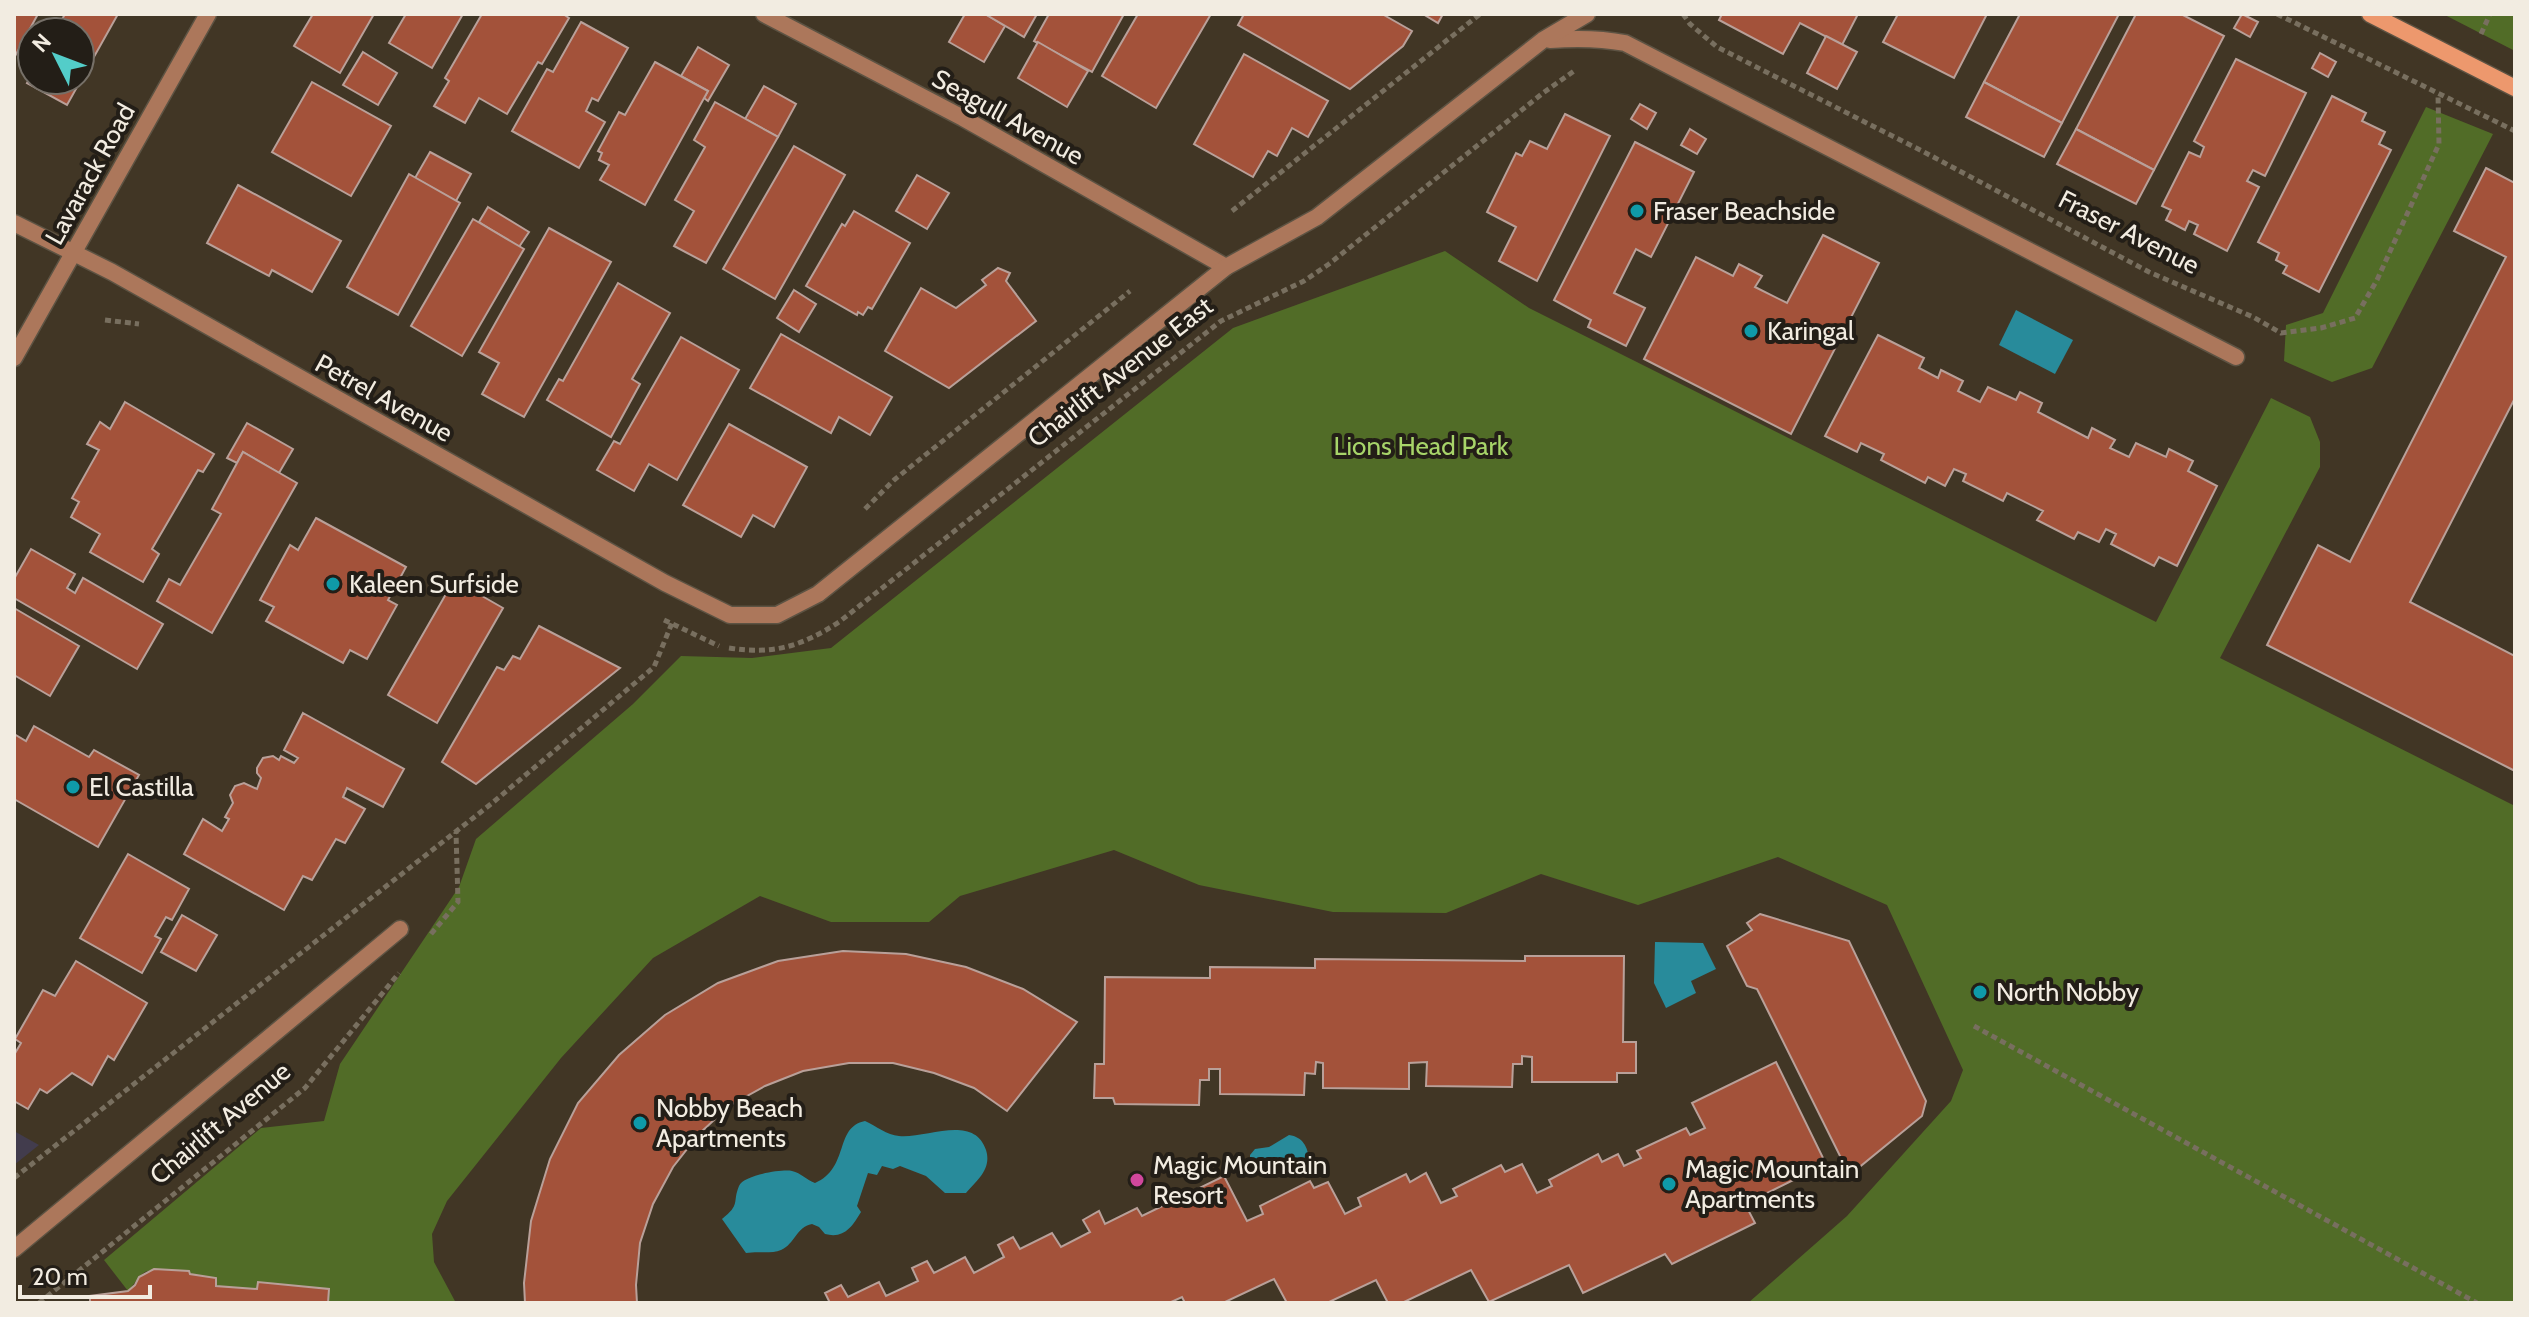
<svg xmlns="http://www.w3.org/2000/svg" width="2529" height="1317" viewBox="0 0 2529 1317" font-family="Cabin,sans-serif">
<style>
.commercial{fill:#423c4d}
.green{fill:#516c27}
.water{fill:#288b9b}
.building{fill:#a3523a;stroke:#b9a099;stroke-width:2}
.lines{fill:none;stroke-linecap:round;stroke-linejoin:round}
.street-casing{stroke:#5d5343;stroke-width:19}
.secondary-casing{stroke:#5d5343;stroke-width:19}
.path{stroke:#786f5f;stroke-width:5;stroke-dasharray:6 4;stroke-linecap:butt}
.street{stroke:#ac775b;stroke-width:16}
.secondary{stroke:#ed986d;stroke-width:16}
.culture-dot{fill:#0f9aa8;stroke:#231e17;stroke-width:3}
.hotel-dot{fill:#d1479c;stroke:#231e17;stroke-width:3}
.labels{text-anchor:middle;stroke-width:8;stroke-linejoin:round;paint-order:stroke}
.street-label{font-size:26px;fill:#f2ece1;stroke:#231e17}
.poi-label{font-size:26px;fill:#f2ece1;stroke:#231e17;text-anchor:start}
.park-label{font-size:26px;fill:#a7d469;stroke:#231e17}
</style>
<rect width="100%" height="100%" fill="#413625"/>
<!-- commercial -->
<path class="commercial" d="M14,1131L39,1145L14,1165Z"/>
<!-- green -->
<g class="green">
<path d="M2443,14H2515V51Z"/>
<path d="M2426,107L2493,134L2372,368L2332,382L2284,361L2286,325L2323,313Z"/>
<path d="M1445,251L1529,308L2156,622L2271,398L2310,417L2320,442V467L2220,658L2515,806V1303H1748L1847,1216L1951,1101L1963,1070L1887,905L1778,857L1638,905L1541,874L1446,913L1333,912L1199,885L1114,850L960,896L929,922H831L760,896L653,958L561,1058L447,1201L432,1234L434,1262L456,1303H328L329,1289L258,1282L257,1289L216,1286V1278C199,1276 159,1265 145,1272C138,1276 134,1285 128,1291L104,1260L261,1128L324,1121L340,1064L459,887L476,839L633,704L681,656L752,658L831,648L1233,328Z"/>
</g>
<!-- water -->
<g class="water">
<path d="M2016,310L2073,340L2055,374L1999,345Z"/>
<path d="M1655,942L1703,943L1716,969L1691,981L1696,993L1666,1008L1654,983Z"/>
<path d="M865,1121C876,1126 887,1135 899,1136C925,1139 974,1113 986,1150C992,1169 977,1180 966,1193H945L926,1176L900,1166L893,1169L882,1166L877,1175L868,1173L857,1206L861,1212C852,1227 844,1239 825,1234L819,1227L812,1224C796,1227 795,1244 781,1250C772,1254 757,1251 746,1253L722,1219C741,1204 732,1203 739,1186C743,1175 782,1169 792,1171C801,1173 807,1180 815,1183C850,1168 834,1127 865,1121Z"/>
<path d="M1289,1135C1303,1137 1308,1147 1309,1160C1294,1179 1292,1163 1276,1167C1271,1169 1267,1172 1262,1173L1250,1166V1155L1255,1149L1269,1147Z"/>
</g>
<!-- building -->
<g class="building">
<path d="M14,14H38L14,58Z"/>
<path d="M65,14H118L67,105L27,83L32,74V80H80V32H55Z"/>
<path d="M313,14H374L340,73L294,46Z"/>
<path d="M406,14H463L432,68L389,43Z"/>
<path d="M482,14H563L569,18L542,64L538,62L507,114L479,98L465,123L434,106L449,81L445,78Z"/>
<path d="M965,14H985L1005,26L984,62L949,42Z"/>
<path d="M985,14H1037L1024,37Z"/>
<path d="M1049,14H1124L1092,72L1034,41Z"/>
<path d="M1138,14H1211L1156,108L1102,76Z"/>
<path d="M1244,14H1382L1412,31L1403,46L1350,89L1238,25Z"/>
<path d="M1423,14H1443L1438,23Z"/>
<path d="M1722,14H1858L1842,45L1800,23L1783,54L1719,20Z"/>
<path d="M1898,14H1987L1954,78L1883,42Z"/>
<path d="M2020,14H2119L2062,123L1984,82Z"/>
<path d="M2136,14H2181L2224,36L2154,170L2076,129Z"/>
<path d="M2242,14L2258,22L2250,37L2234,28Z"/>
<path d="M581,22L628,48L598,101L592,98L586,111L605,122L579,168L512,131L547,69L553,72Z"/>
<path d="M1826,36L1857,52L1837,89L1807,73Z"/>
<path d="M1038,42L1088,71L1067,107L1018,78Z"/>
<path d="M698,47L729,65L708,101L704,98L708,91L681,76Z"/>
<path d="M363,52L397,73L378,105L343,85Z"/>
<path d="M2320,53L2336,62L2328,77L2312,68Z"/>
<path d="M1244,54L1328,101L1308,137L1292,128L1277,156L1268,151L1253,177L1194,144Z"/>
<path d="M2236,59L2306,93L2265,176L2253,170L2247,181L2259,187L2227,251L2194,234L2198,225L2189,221L2185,230L2166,220L2171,210L2162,206L2189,152L2200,157L2204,147L2194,141Z"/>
<path d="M655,62L708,91L645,205L600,180L609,165L599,160L602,153L598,151L619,112L625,115Z"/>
<path d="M312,82L391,126L351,196L272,152Z"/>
<path d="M1984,82L2062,123L2044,157L1966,117Z"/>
<path d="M764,86L796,104L778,137L745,119Z"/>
<path d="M2332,96L2366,113L2362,121L2385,132L2379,144L2391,150L2319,292L2283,273L2287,266L2276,260L2279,253L2258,242Z"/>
<path d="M715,102L778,137L706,263L674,246L694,211L675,200L705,147L694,140Z"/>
<path d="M1640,104L1656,113L1647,129L1631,119Z"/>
<path d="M1565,114L1610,136L1537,281L1499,261L1516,227L1487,212L1516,153L1522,156L1530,141L1547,149Z"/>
<path d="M1690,129L1706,139L1697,154L1681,145Z"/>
<path d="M2076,129L2154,170L2136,204L2057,164Z"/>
<path d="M1635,142L1694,172L1651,257L1636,249L1614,293L1645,308L1626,346L1588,327L1591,320L1554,300Z"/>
<path d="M794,146L845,175L775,299L723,269Z"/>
<path d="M430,152L471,174L456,201L415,178Z"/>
<path d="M2486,168L2515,183V398L2410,602L2515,656V771L2267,645L2318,545L2350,562L2506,257L2454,231Z"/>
<path d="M409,174L460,203L398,315L347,287Z"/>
<path d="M917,175L949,193L927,229L896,211Z"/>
<path d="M238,185L341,241L312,292L272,270L269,276L207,243Z"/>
<path d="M488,207L529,232L519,247L479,222Z"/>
<path d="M854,211L910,243L872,309L868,307L863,315L858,312L857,315L806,286L842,224L845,226Z"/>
<path d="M473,219L524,249L462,356L411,326Z"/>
<path d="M549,228L611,262L524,417L482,394L499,363L479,352Z"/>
<path d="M1823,235L1879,263L1791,434L1644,359L1696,257L1733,276L1739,264L1762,276L1755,287L1787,303Z"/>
<path d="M998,268L1010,273L1006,281L1036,321L949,388L885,351L921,288L956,308L986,285L982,280Z"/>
<path d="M618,283L670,313L632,379L640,384L611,437L547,400L559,379L563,381Z"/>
<path d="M794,290L816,304L799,332L777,318Z"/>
<path d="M781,334L892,397L870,435L839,417L831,433L750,388Z"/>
<path d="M1878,335L1924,358L1919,368L1938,378L1941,370L1963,381L1958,391L1980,402L1988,387L2016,400L2020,392L2042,403L2038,412L2088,438L2092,428L2115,440L2110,448L2129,457L2136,443L2166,457L2169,449L2193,461L2188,471L2217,486L2177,566L2159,557L2154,566L2111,544L2116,534L2106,529L2099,542L2078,532L2074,539L2037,520L2043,511L2007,493L2003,501L1963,481L1966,474L1954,469L1945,486L1928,477L1925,483L1881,460L1884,454L1861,443L1857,452L1825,436Z"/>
<path d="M681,337L739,370L677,480L649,464L634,491L597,470L614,441L620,444Z"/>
<path d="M125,402L214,454L203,472L198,470L152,549L159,554L143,582L90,552L100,534L71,517L79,502L72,498L99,450L87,444L100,422L110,429Z"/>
<path d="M247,423L293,449L279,473L243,452L237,463L227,458Z"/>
<path d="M729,424L807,467L774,527L753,515L741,537L683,505Z"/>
<path d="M243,452L297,483L212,633L157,601L169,579L180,585L221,514L212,509Z"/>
<path d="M316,518L406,567L388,600L397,605L367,659L350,650L343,663L266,621L274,607L260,600L290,545L298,550Z"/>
<path d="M31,549L75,574L67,588L75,593L83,578L163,624L137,669L14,598V579Z"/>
<path d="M454,580L503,608L437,723L388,695Z"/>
<path d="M14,608L79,646L50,696L14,675Z"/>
<path d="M539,626L620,668L476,784L442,762L497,667L504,670L513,656L520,659Z"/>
<path d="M303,713L404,769L383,807L347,788L343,797L365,809L345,843L336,839L312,880L303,876L284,910L184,854L203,819L222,831L229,819L225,817L233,803L230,795L235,786L244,783L257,789L261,778L257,773V768L263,758L273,756L279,760L281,756L294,763L298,758L284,750Z"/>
<path d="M34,726L89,757L94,750L139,775L98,847L14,799V734L26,741Z"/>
<path d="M128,854L189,889L172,920L166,917L155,936L161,939L142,973L80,938Z"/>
<path d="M1760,914L1849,941L1926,1101L1922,1116L1857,1169L1844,1164L1757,989L1747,986L1727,946L1752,930L1747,923Z"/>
<path d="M182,915L217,935L196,971L161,952Z"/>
<path d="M843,951L906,954L966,967L1023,989L1077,1022L1007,1111L974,1088L934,1073L893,1063H849L803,1071L765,1086L729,1106L699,1134L673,1167L653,1204L640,1243L636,1285L637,1303H525L524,1283L531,1221L550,1159L578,1103L619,1055L665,1015L718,983L778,961Z"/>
<path d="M1525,956H1624L1623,1042H1636V1073H1617V1082H1532V1057L1522,1056V1064H1513L1512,1087L1426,1086L1427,1062L1409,1063V1089L1323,1088V1063L1316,1062L1315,1074L1305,1073L1304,1095L1220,1094V1069H1209V1080H1200L1199,1105L1115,1104L1113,1098H1094L1095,1064H1104L1105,977L1210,978V967L1315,968V959L1525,961Z"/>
<path d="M76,961L147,1003L114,1060L108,1056L92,1085L72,1073L47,1093L40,1089L28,1109L14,1101V1055L21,1043L15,1039L43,990L55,996Z"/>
<path d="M1776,1062L1826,1164L1745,1204L1755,1223L1672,1264L1665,1254L1583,1293L1569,1265L1489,1302L1471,1270L1402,1303H1388L1376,1280L1327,1303H1287L1274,1279L1223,1303H1185L1182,1297L1169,1303H830L825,1293L841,1285L848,1297L879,1282L886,1296L918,1281L912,1268L927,1261L934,1273L965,1257L974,1273L1004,1257L998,1245L1013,1237L1020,1249L1052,1233L1061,1247L1090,1232L1083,1220L1099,1211L1105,1224L1137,1208L1142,1216L1224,1176L1247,1221L1263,1214L1260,1206L1310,1181L1314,1188L1328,1182L1345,1214L1361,1206L1358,1198L1406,1174L1410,1182L1426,1173L1441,1203L1457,1196L1453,1189L1501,1165L1505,1172L1522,1164L1537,1193L1552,1186L1549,1180L1598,1154L1602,1162L1618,1154L1624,1166L1641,1158L1637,1151L1686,1128L1690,1135L1705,1128L1692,1103Z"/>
<path d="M154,1269L189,1271L190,1274L216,1278V1286L257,1289L258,1282L329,1289L328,1303H90V1296L128,1291L135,1285L139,1277Z"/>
</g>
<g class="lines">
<defs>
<g id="street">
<path d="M764,14L963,118L1226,267"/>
<path d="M1550,40C1576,38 1599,38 1625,43L2236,357"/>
<path d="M14,223L112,272L665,583L730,615H777L818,594L1226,267L1317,217L1543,40L1587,14"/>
<path d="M14,358L208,14"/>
<path d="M14,1249L400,929"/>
</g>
<path id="secondary" d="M2370,14L2515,88"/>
</defs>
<!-- street casing -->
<use href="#street" class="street-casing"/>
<!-- secondary casing -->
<use href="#secondary" class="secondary-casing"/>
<!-- path -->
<g class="path">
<path d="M1683,14L1690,24L1717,47L1924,152L2149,272L2253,317L2281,333L2321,328L2355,318L2377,280L2439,144L2438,94"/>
<path d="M2277,14L2515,131"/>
<path d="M2481,34L2490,14"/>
<path d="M1232,211L1480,14"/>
<path d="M105,320L139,324"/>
<path d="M865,509L894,480L1130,291"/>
<path d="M664,620L719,646"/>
<path d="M729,648C774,655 802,646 839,622L1221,321L1304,281L1329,264L1543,93L1574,71"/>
<path d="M431,934L458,902L456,832"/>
<path d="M1974,1026L2477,1303"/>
<path d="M14,1178L491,804L654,667L672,623"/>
<path d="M39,1303L305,1088L399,973"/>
</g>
<!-- street -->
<use href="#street" class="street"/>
<!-- secondary -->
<use href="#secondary" class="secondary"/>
</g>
<!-- markers -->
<g class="culture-dot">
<circle cx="1637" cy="211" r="8"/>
<circle cx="1751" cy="331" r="8"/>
<circle cx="333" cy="584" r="8"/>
<circle cx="73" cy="787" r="8"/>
<circle cx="1980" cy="992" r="8"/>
<circle cx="640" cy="1123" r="8"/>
<circle cx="1669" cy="1184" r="8"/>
</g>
<circle class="hotel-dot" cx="1137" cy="1180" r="8"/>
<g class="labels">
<!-- street labels -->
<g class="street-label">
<text transform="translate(1008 117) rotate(29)" y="9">Seagull Avenue</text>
<text transform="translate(90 174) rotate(-61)" y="9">Lavarack Road</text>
<text transform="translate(2129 232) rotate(27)" y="9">Fraser Avenue</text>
<text transform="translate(1120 372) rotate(-38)" y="9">Chairlift Avenue East</text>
<text transform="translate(384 398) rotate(29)" y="9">Petrel Avenue</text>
<text transform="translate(220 1123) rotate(-40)" y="9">Chairlift Avenue</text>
</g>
<!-- poi labels -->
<g class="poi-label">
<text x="1653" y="220">Fraser Beachside</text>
<text x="1767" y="340">Karingal</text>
<text x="349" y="593">Kaleen Surfside</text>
<text x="89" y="796">El Castilla</text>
<text x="1996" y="1001">North Nobby</text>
<text x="656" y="1117">Nobby Beach<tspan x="656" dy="30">Apartments</tspan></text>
<text x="1153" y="1174">Magic Mountain<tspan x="1153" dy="30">Resort</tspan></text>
<text x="1685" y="1178">Magic Mountain<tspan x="1685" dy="30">Apartments</tspan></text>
</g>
<!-- park labels -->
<g class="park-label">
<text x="1421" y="455">Lions Head Park</text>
</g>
</g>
<!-- border -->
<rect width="2529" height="1317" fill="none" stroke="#f2ece1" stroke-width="32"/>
<!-- north arrow -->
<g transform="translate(56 56) rotate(312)"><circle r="38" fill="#231e17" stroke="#767068" stroke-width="2"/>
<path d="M0-6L14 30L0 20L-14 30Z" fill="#53cdc9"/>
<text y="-12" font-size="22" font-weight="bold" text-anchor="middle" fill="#f2ece1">N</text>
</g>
<!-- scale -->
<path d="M20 1285v12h130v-12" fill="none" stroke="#f2ece1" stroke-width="4"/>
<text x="32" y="1285" font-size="24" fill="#f2ece1" stroke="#231e17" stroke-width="6" paint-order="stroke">20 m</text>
</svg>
